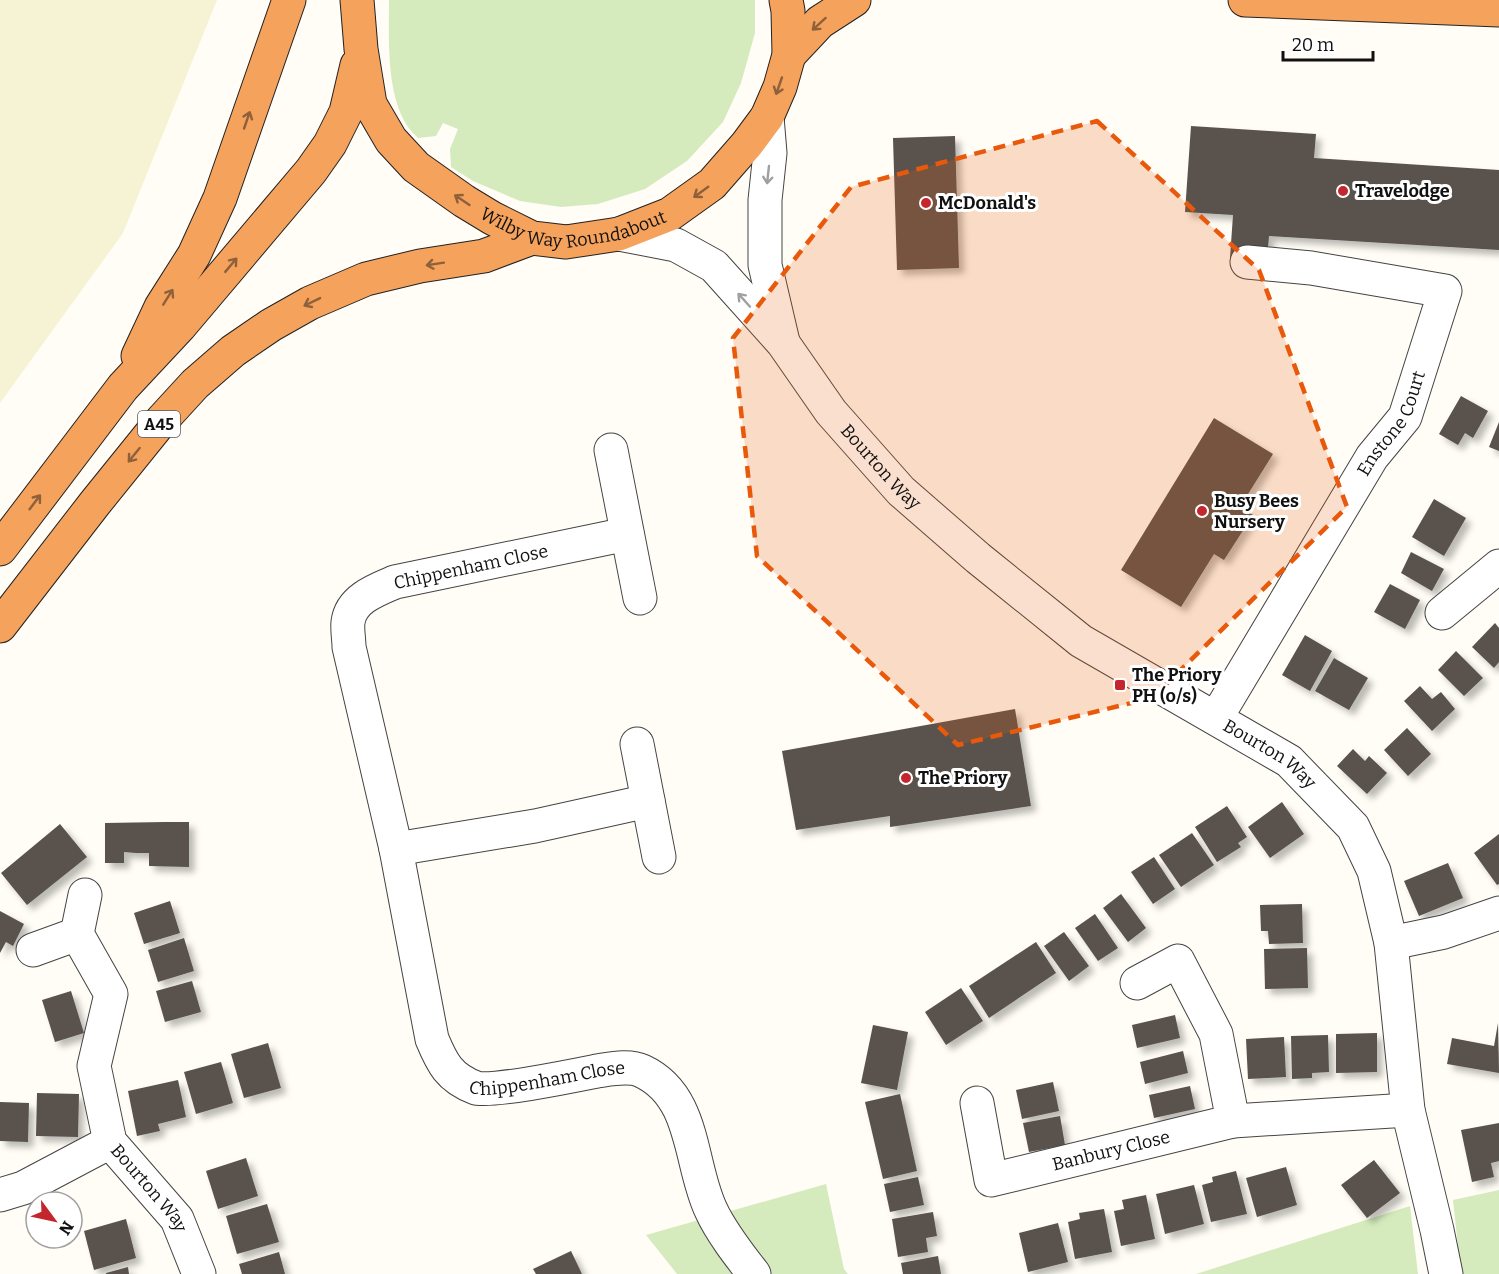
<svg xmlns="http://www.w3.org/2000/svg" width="1499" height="1274" viewBox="0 0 1499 1274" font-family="Bitter,serif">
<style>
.farmland{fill:#f6f3d4}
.green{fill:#d5ebbd}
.building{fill:#5a524d;filter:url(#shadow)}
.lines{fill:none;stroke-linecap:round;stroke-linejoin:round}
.minor-casing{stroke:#444;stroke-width:35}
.highway-casing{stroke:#222;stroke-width:35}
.minor{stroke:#fff;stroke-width:33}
.highway{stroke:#f5a25d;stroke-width:33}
.oneway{stroke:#8e613b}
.oneway2{stroke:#a0a0a0}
.marked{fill:#e8590c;fill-opacity:0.2;stroke:#e8590c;stroke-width:4.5;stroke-dasharray:12 8;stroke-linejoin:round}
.poi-dot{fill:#c4262e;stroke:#fff;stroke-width:2}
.labels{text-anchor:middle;stroke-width:6;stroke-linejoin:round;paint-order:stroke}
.shield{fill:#fff;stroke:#585858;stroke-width:1.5}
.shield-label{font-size:16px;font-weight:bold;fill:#111}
.poi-label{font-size:18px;font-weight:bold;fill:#111;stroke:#fff;text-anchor:start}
.street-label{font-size:18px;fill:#111;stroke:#fff}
</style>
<defs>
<filter id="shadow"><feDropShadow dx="5.5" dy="5.5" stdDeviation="3" flood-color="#0004"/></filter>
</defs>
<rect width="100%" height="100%" fill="#fffdf5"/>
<!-- farmland -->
<path class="farmland" d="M0,0H217L123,233L0,403Z"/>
<!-- green -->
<g class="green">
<path d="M389,0H755V33L741,83L723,122L687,161L645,189L598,204L561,207L520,201L473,181L451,167L450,149L458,129L443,123L436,136L418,138C414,134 409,129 406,124C386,91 389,38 389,0Z"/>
<path d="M826,1184L844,1269L848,1274H677L646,1235Z"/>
<path d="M1499,1190V1274H1461L1453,1200Z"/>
<path d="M1410,1206L1418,1274H1196Z"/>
</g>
<!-- building -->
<g class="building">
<path d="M1191,126L1316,134L1314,158L1499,170V250L1269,236L1267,260L1230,258L1233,215L1185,212Z"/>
<path d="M955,136L959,268L897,270L893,138Z"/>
<path d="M1461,396L1488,411L1473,438L1465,433L1458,445L1439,434Z"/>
<path d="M1214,418L1273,454L1240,507L1253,515L1224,560L1214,554L1181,607L1121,570Z"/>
<path d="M1499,422V451L1489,447Z"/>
<path d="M1434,499L1466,518L1444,556L1412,537Z"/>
<path d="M1411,552L1444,569L1432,591L1401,573Z"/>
<path d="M1390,584L1420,600L1405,629L1374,612Z"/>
<path d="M1495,623L1499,628V662L1494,668L1472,647Z"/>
<path d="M1305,635L1332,651L1310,691L1282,675Z"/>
<path d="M1456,651L1483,678L1464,696L1438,670Z"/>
<path d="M1334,658L1368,678L1349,710L1315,691Z"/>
<path d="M1420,686L1432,699L1441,692L1455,709L1432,731L1404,701Z"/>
<path d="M1015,709L1031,806L890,827V816L796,830L782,751Z"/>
<path d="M1407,728L1431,754L1408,776L1384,750Z"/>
<path d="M1353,749L1365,761L1369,756L1387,773L1367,794L1337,766Z"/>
<path d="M1282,802L1304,834L1270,858L1248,827Z"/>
<path d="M1227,806L1247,837L1238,843L1241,847L1217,862L1195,827Z"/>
<path d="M165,822H189V867L149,866V853H136L124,852V863H105V823Z"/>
<path d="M60,824L87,857L27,905L1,873Z"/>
<path d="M1192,833L1214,865L1181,887L1159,855Z"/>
<path d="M1499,834V884L1497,885L1474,853Z"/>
<path d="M1154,857L1175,889L1153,904L1131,872Z"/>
<path d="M1448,863L1463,898L1419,916L1404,881Z"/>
<path d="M1121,894L1146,928L1128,942L1103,908Z"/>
<path d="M170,901L180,933L144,944L134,913Z"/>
<path d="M1302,904L1303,943L1269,944L1268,931H1261L1260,905Z"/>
<path d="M0,911L24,924L13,946L6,942L0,953Z"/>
<path d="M1095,914L1118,948L1098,961L1075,928Z"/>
<path d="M1064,932L1089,966L1069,981L1044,946Z"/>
<path d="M184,938L194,971L158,982L148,950Z"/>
<path d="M1036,942L1056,973L989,1018L969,986Z"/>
<path d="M1307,948L1308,988L1265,989L1264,949Z"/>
<path d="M192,981L201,1012L165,1022L156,991Z"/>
<path d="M961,988L983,1021L946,1045L925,1012Z"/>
<path d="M71,991L84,1033L55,1042L42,1000Z"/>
<path d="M1175,1015L1180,1038L1137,1048L1132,1025Z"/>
<path d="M1498,1023L1499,1073L1447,1064L1452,1038L1494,1046Z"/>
<path d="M873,1025L908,1032L897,1090L861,1083Z"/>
<path d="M1377,1033V1072L1336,1073V1034Z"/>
<path d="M1328,1035L1329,1072L1312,1073V1078L1292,1079L1291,1036Z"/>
<path d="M1284,1037L1286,1077L1248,1079L1246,1039Z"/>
<path d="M268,1043L281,1088L244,1098L231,1054Z"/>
<path d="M1183,1051L1188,1073L1145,1084L1140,1062Z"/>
<path d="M221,1062L233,1103L196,1114L184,1072Z"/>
<path d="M178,1080L186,1117L158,1124L160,1131L137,1136L128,1091Z"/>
<path d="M1053,1082L1059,1111L1022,1119L1016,1090Z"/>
<path d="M1190,1086L1195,1109L1154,1118L1149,1095Z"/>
<path d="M37,1093L79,1094L78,1137L36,1136Z"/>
<path d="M900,1094L917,1171L883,1179L865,1102Z"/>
<path d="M0,1102L29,1103L28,1142L0,1141Z"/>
<path d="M1060,1116L1065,1145L1029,1152L1023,1123Z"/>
<path d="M1499,1123V1161L1491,1163L1494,1177L1472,1182L1461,1130Z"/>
<path d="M246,1158L258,1196L218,1209L206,1171Z"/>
<path d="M1374,1160L1400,1193L1367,1218L1341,1185Z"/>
<path d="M1286,1167L1297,1205L1257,1217L1246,1178Z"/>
<path d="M1236,1171L1247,1214L1211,1222L1202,1185L1213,1182L1212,1177Z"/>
<path d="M918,1177L924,1205L890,1212L884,1184Z"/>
<path d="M1194,1185L1204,1224L1165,1234L1156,1194Z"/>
<path d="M1146,1195L1155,1239L1121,1246L1114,1211L1124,1209L1122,1200Z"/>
<path d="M267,1204L279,1242L237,1254L226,1216Z"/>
<path d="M1104,1209L1112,1252L1075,1259L1068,1222L1080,1219L1079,1213Z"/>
<path d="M933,1212L937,1236L926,1238L928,1252L898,1257L892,1219Z"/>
<path d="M126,1219L136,1258L94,1270L84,1231Z"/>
<path d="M1058,1223L1068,1262L1028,1272L1019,1233Z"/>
<path d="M571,1251L582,1274H536L533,1269Z"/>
<path d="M279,1252L285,1274H242L239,1264Z"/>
<path d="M938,1256L941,1274H903L901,1263Z"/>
<path d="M128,1267L129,1274H106V1273Z"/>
</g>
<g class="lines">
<defs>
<g id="minor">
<path d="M767,117L770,153L765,200V265L783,342"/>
<path id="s1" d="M619,234L676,245L714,266L783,343L831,412L901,491L978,558L1081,641L1289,761L1353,827L1374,871L1391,943L1408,1110L1437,1230L1446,1274"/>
<path d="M611,450L640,598"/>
<path id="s2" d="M627,534L395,582C376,590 351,599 348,622C347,630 349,639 349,647L396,849L432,1039C442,1063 449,1078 476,1088C489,1093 577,1075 597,1071C611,1069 629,1065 642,1071C696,1096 689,1164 711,1210C721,1232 739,1255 754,1274"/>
<path d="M1442,613L1499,566"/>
<path id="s3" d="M1216,718L1372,457L1405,417L1445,291L1311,268L1247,262"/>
<path d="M637,744L659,857"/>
<path d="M396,849L535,826L648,801"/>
<path id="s4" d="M85,895L77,934L111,994L94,1066L110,1142L177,1219L199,1274"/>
<path d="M1391,943L1444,932L1499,913"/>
<path d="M33,950L77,934"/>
<path d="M1137,983L1178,961L1216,1034L1233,1121"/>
<path id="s5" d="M977,1103L991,1180L1233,1121L1408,1110"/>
<path d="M0,1195L23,1188L110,1142"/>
</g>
<g id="highway">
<path id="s6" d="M357,0L361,49L370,104L391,140L416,167L464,201L492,218L532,238L566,242L619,234L670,214L712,184L747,144L767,117L780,87L789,55L788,11L786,0"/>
<path d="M1245,0L1499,10"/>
<path d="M789,55L820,22L854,0"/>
<path d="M138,356L161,307L194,255L220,198L289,0"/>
<path d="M0,549L123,387L180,326L311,171L330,144L346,112L357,65"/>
<path d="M0,626L95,503L162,420L195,384L233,351L271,325L310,303L366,279L420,266L484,256L532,238"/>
</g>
</defs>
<!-- minor casing -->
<use href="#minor" class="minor-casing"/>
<!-- highway casing -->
<use href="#highway" class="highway-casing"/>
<!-- minor -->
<use href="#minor" class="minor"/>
<!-- highway -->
<use href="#highway" class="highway"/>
</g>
<!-- one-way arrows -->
<defs><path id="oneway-shaft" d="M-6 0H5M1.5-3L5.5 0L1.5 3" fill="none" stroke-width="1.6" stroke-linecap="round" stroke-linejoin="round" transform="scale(1.5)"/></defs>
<g class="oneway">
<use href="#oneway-shaft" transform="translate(819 24) rotate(138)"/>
<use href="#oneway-shaft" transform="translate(779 86) rotate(109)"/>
<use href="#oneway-shaft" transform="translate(247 120) rotate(-71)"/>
<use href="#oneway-shaft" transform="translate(701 192) rotate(144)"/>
<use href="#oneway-shaft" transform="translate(462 200) rotate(-146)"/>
<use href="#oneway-shaft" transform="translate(435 264) rotate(171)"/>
<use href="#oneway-shaft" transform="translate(231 265) rotate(-50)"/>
<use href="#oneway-shaft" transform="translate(168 297) rotate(-58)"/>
<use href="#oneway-shaft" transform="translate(312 302) rotate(154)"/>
<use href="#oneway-shaft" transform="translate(134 455) rotate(129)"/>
<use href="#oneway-shaft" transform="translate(35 502) rotate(-53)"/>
</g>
<g class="oneway2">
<use href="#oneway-shaft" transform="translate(768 175) rotate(96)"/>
<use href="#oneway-shaft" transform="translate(744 300) rotate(-132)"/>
</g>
<!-- marked area -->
<path class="marked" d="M1097,121L1259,270L1347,507L1152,698L958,745L757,556L733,338L851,187Z"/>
<!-- markers -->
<g class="poi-dot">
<circle cx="1343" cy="191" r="6"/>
<circle cx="926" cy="203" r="6"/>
<circle cx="1202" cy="511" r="6"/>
<rect x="1114" y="679" width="12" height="12" rx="3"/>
<circle cx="906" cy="778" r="6"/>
</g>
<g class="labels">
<!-- shield labels -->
<rect class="shield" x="138" y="411" width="42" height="26" rx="4.5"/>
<g class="shield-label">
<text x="159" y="430">A45</text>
</g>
<!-- poi labels -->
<g class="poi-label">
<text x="1355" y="197">Travelodge</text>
<text x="938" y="209">McDonald's</text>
<text x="1214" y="507">Busy Bees<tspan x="1214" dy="21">Nursery</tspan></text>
<text x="1132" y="681">The Priory<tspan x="1132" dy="21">PH (o/s)</tspan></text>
<text x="918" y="784">The Priory</text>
</g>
<!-- street labels -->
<g class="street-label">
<text dy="6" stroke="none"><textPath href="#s6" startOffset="360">Wilby Way Roundabout</textPath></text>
<text dy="6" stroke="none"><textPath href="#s3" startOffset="344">Enstone Court</textPath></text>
<text dy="6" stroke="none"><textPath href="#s1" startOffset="363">Bourton Way</textPath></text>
<text transform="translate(471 567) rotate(-12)" y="6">Chippenham Close</text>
<text dy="6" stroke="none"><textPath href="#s1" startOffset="849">Bourton Way</textPath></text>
<text dy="6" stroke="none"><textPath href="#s2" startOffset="868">Chippenham Close</textPath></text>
<text dy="6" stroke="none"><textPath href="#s5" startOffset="202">Banbury Close</textPath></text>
<text dy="6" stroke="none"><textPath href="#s4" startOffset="321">Bourton Way</textPath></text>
</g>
</g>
<!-- north arrow -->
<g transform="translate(54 1220) rotate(123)"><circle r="28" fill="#ffffff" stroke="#a0a0a0" stroke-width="1.5"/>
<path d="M0-4.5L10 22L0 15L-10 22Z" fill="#c4262e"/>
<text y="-9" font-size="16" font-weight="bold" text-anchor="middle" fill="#111111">N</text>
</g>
<!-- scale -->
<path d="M1283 51v9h90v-9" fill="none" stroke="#111111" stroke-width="3"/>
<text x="1292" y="51" font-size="18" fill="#111111" stroke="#ffffff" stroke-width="4.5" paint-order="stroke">20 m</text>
</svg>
